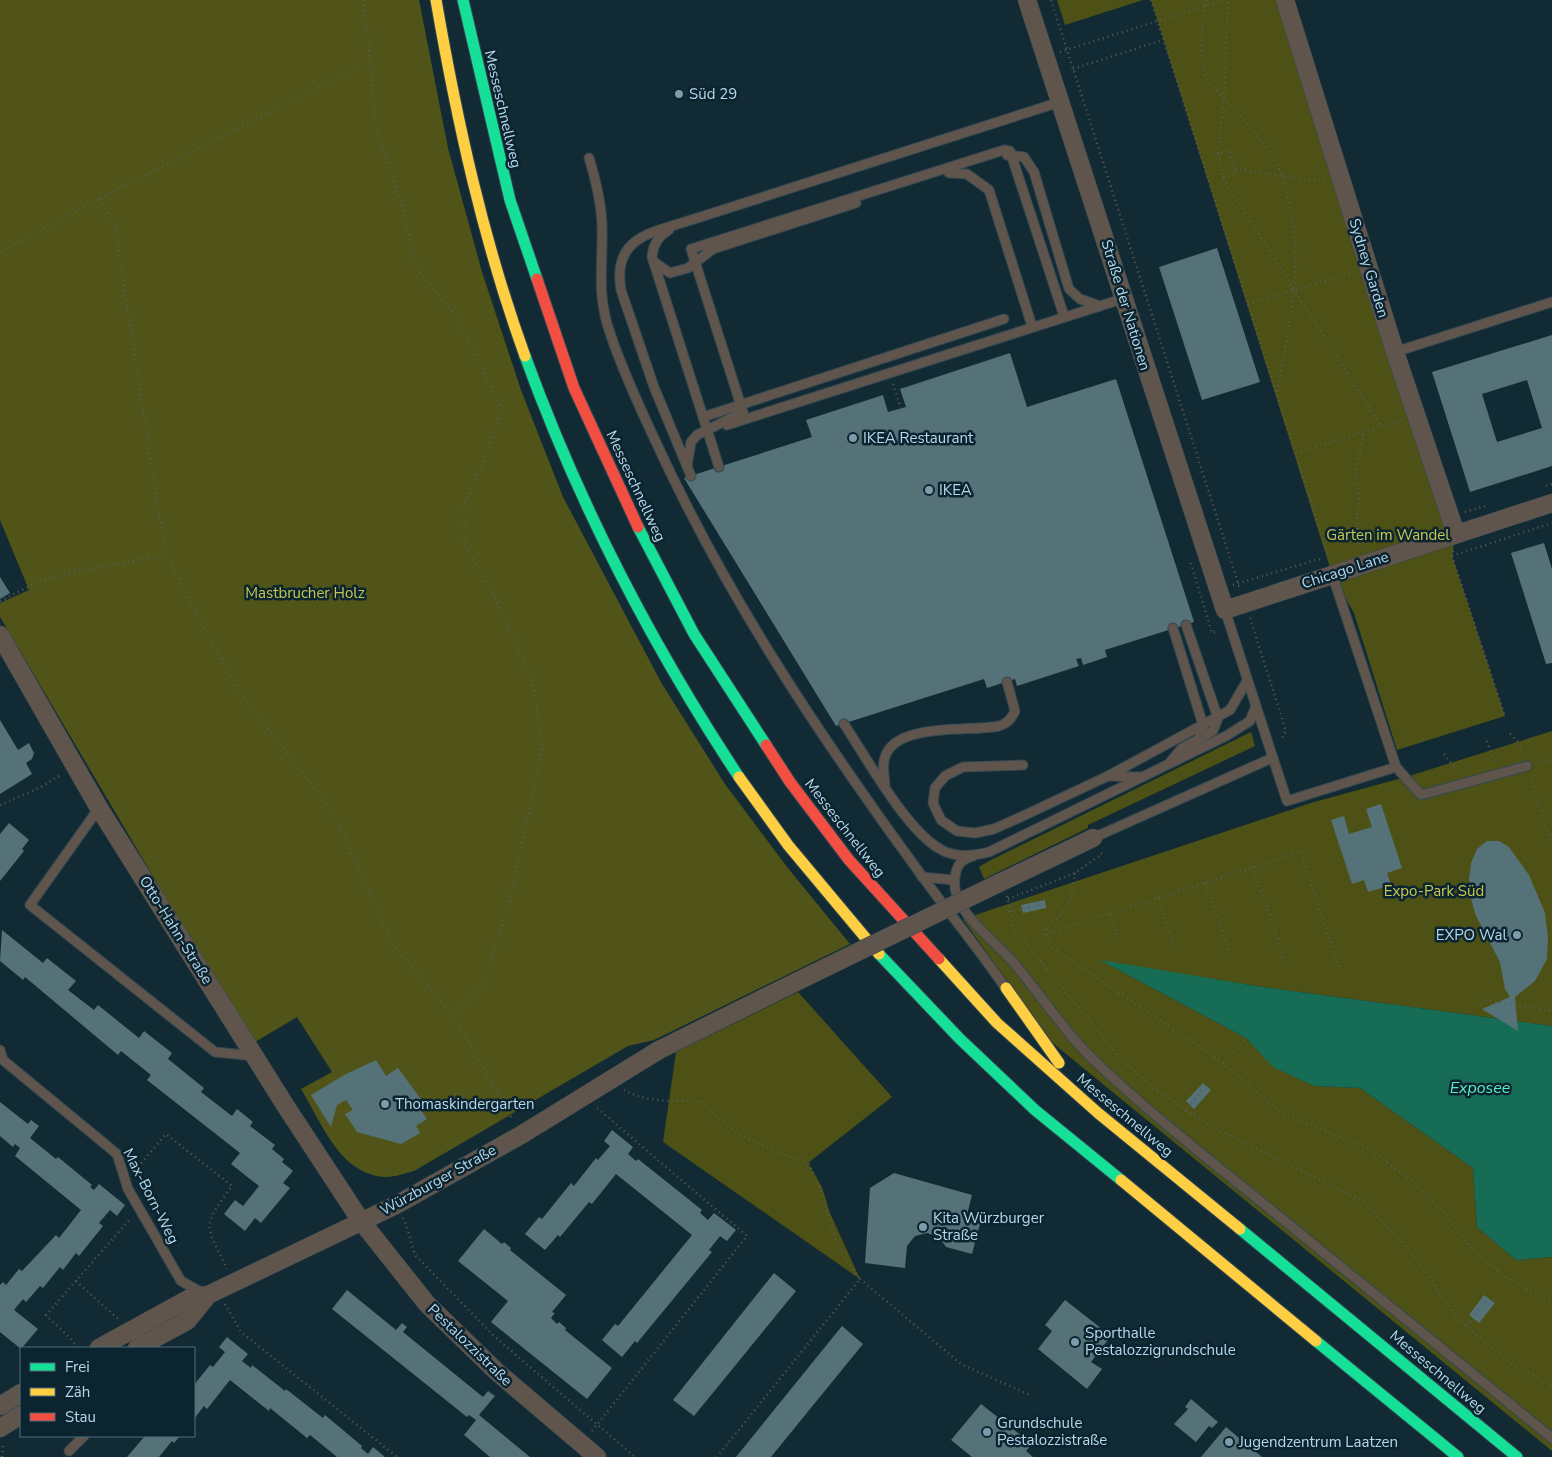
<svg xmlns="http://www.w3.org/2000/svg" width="1552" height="1457" viewBox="0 0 1552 1457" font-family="'Nunito Sans',sans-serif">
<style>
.green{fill:#4d5116}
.forest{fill:#505419}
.water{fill:#176c56}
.building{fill:#557279;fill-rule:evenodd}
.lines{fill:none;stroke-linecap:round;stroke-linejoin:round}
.lane-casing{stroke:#324852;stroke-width:11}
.street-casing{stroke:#324852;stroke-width:19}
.fast-casing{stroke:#324852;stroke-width:13}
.slow-casing{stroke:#324852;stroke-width:13}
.jam-casing{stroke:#324852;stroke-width:13}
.path{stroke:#5c5a56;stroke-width:2.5;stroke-dasharray:1 4;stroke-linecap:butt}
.lane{stroke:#60554c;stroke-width:9}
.street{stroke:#60554c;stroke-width:18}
.fast{stroke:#16e098;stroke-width:11}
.slow{stroke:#ffcf43;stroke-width:11}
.jam{stroke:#f24e42;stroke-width:11}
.street-bridge-casing{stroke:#324852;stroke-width:19;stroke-linecap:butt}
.street-bridge{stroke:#60554c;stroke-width:18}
.poi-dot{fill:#7c9cab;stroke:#0c2430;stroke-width:2}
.labels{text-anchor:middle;stroke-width:5;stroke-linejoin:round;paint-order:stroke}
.poi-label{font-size:15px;fill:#b5d9eb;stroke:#0c2430;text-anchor:start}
.street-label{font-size:15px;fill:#b5d9eb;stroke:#0c2430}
.park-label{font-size:15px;fill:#c6c950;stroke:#0c2430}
.water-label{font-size:16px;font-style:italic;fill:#56efc4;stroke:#0c2430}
</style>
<rect width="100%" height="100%" fill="#122a33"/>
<!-- green -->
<g class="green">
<path d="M1057,0H1143L1065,25Z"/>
<path d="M1151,0H1285L1456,534L1452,556L1505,716L1397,750L1354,613L1332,574Z"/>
<path d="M1552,731V1026L1256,986L1102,961L1246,1038L1274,1067L1314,1086L1360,1088L1473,1168L1477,1227L1516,1260L1552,1257V1451L1049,1040L963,919L1314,802L1406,777Z"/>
<path d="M1251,732L1255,746L1088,825V828L984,879L979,867L987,862Z"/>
<path d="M798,992L892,1097L808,1163L822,1187L830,1213L860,1279L663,1142L676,1052Z"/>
</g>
<!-- forest -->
<path class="forest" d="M0,0H419L448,148L482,272L521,390L563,497L662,684L725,784L787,867L850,944L654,1040L628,1046L414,1171C406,1173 395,1177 387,1177C340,1176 322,1123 301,1089L332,1072L297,1017L252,1044L0,617V603L29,590L0,520Z"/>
<!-- water -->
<path class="water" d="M1100,960L1256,986L1552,1026V1257L1516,1260L1477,1227L1473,1168L1360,1088L1314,1086L1273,1067L1246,1038Z"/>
<!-- building -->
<g class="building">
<path d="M1217,248L1260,382L1202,400L1159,267Z"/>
<path d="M1552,335V466L1470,492L1432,372ZM1527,380L1542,428L1497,442L1482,394Z"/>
<path d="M1010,353L1027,407L1116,379L1194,622L1105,650L1107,657L1083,665L1081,658L1076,659L1079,666L1017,686L1015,679L987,688L984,679L836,726L684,478L812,437L806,420L883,395L888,412L906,407L900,389Z"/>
<path d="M1544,543L1552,569V663L1546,664L1511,553Z"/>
<path d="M0,577L10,593L0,599Z"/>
<path d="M0,720L18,750L29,743L34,753L32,759L26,763L32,774L0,794Z"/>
<path d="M1381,804L1402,868L1387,873L1391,885L1368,892L1364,880L1352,884L1331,820L1344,816L1349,834L1372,827L1366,809Z"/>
<path d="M9,823L29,840L22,849L24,851L0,881V834Z"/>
<path d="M1487,841H1499L1509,847L1529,875L1545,913L1548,938L1547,959L1535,981L1515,997L1518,1031L1482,1009L1510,997L1505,989L1500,962L1476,916L1471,899L1469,879L1471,863L1477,849Z"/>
<path d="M1045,900L1046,908L1023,913L1021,905Z"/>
<path d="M2,930L43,963L47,958L76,981L68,990L94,1010L98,1005L139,1038L144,1031L172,1053L168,1059L204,1088L201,1092L232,1116L237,1109L253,1122L250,1126L275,1145L272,1149L284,1159L282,1162L293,1171L283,1183L290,1188L261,1223L255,1218L245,1231L224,1214L235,1200L243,1206L259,1186L231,1164L240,1153L147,1080L151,1075L121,1051L118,1055L25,977L23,980L0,961Z"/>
<path d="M376,1060L386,1076L398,1068L423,1102L418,1106L427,1119L416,1126L420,1133L401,1144L357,1132L345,1114L353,1110L346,1100L337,1105L331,1127L311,1095L344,1075Z"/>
<path d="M1203,1083L1211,1090L1194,1109L1186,1101Z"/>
<path d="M0,1102L28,1124L31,1120L39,1126L30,1138L56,1159L58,1157L92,1185L90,1187L94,1190L99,1184L125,1205L117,1216L110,1210L99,1223L103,1226L79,1256L76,1253L63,1270L60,1267L43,1288L40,1286L26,1302L23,1299L14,1310L38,1329L21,1349L0,1332V1285L3,1282L6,1285L19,1269L22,1271L56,1235L59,1238L81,1210L15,1156L20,1148L15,1144L13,1147L0,1136Z"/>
<path d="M612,1130L633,1147L628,1154L636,1161L638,1159L702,1210L700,1213L708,1220L714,1213L736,1230L727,1241L720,1236L709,1250L712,1252L637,1343L635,1341L622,1357L602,1340L615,1324L618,1326L692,1235L616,1174L592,1204L589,1202L560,1237L558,1235L545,1250L525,1234L539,1217L542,1219L571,1183L574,1186L596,1158L598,1160L610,1146L604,1141Z"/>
<path d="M894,1173L972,1195L967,1215L981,1220L972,1254L946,1247L939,1237L927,1233L915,1236L907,1246L905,1268L865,1263L870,1188Z"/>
<path d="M484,1229L502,1244L504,1242L511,1248L510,1250L566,1295L552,1312L555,1313L551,1318L557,1324L559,1322L566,1328L565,1330L612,1368L587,1399L491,1322L508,1301L458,1261Z"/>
<path d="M774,1273L796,1291L694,1416L673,1400Z"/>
<path d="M347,1290L396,1330L402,1323L407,1327L403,1332L483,1397L488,1391L495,1396L479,1415L530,1457H490L464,1435L476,1420L469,1415L467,1417L332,1309Z"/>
<path d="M1484,1295L1495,1303L1479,1323L1469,1315Z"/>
<path d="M1065,1300L1111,1336L1091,1362L1102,1369L1087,1389L1038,1349L1052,1331L1045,1325Z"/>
<path d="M842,1326L863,1344L771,1457H736Z"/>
<path d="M227,1337L248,1354L242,1361L247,1365L251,1368L252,1365L285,1391L286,1389L323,1418L325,1415L362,1446L361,1448L368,1454L373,1447L385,1457H337L310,1435L307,1438L270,1408L269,1411L230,1380L207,1409L204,1406L194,1419V1385L210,1365L213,1367L225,1352L219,1347Z"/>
<path d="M1191,1399L1218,1422L1212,1428L1209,1426L1196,1442L1174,1424L1188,1409L1185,1407Z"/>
<path d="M981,1404L1032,1444L1026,1451L1033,1457H972L951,1440Z"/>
<path d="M1226,1427L1262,1457H1201Z"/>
<path d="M145,1436H180L174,1443L172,1441L159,1457H127Z"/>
</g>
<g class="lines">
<defs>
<g id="lane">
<path d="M1007,155L1024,157L1034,172L1069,289L1080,299L1100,306"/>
<path d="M589,158C596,181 602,204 602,228C603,268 596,295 611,336C623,371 639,406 655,440C726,596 821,738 922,876C949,913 978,948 1004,986"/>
<path d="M949,173L967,174L989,190L1032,326"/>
<path d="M669,230C658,236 653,245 652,257L719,467"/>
<path d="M654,262L670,273L688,268L713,249L856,203"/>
<path d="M1395,352L1552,302"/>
<path d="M703,417L1004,319"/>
<path d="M727,425L1125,298"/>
<path d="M687,466L691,442L697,435L743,412L691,249L1004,150L1010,151L1064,316"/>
<path d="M691,476L654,387L621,290C612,237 651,233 691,220L1060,102"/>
<path d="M1332,574L1396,767L1421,795L1527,766"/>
<path d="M1186,625L1218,718L1213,731L1199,739"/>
<path d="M1256,706L1287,801L1396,767"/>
<path d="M844,724C866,757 906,830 940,849C955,858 972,856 989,852L1226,736L1250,721L1256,706L1225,610"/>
<path d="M1171,761L1182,748L1199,739L1203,725L1173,628"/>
<path d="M1023,765L963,767L945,776L935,788L933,803L941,820L957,831L975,833L994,829L1023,816L1108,776L1230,710L1247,681"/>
<path d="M1108,776L1140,777"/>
<path d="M885,784C884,775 882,765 885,757C896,722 971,732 999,726C1007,724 1012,718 1015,711L1007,682"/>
<path d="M99,808L30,905L215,1052L255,1056"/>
<path d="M1093,838L1272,758"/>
<path d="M973,856C961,860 957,864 955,877C949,910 996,941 1014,963C1043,998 1068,1037 1102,1068C1159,1121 1221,1169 1281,1218C1371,1291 1462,1365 1552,1438"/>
<path d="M922,877L954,880"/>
<path d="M0,1050L3,1060L117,1154L128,1189L181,1281L203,1293"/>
<path d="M69,1451L84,1436"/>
</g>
<g id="street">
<path d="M1027,0L1225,610L1552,503"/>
<path d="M1285,0L1395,352L1456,534"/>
<path d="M0,635L99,808L285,1105L361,1221L427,1304L496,1371L597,1457"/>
<path d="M999,883L1093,838"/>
<path d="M99,1348L192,1297L208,1295L396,1205L521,1135L659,1050L794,983"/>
<path d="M137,1348L187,1321L208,1295"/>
<path d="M0,1406L21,1393"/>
<path d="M0,1428L21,1415"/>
</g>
<g id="fast">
<path d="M463,0L510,200L537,279"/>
<path d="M525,356C580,507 651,644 739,777"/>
<path d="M638,527L694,634L766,745"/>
<path d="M879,954L960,1039L1035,1110L1121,1180"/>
<path d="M1240,1229L1517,1457"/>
<path d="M1316,1341L1458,1457"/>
</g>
<g id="slow">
<path d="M436,0C457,121 483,240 525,356"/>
<path d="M739,777L788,845L879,954"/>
<path d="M939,959L997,1023L1098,1113L1240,1229"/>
<path d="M1006,988L1059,1063"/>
<path d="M1121,1180L1316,1341"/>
</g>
<g id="jam">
<path d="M537,279L574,388L638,527"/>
<path d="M766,745L790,782L849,860L939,959"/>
</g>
</defs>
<!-- lane casing -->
<use href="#lane" class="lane-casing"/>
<!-- street casing -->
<use href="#street" class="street-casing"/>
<!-- fast casing -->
<use href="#fast" class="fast-casing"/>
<!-- slow casing -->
<use href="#slow" class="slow-casing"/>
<!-- jam casing -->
<use href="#jam" class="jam-casing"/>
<!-- path -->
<g class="path">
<path d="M364,0L377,133L395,180L418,270L457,317L502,410L487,454L464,505V544L491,590L533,682L542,752L509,902L484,984L453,1015"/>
<path d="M1051,0L1240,589"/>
<path d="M1151,0L1329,558"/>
<path d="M1206,0C1202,20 1198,61 1207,79C1211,86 1220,93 1225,99C1246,123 1272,148 1283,179C1307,251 1290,321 1277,393"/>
<path d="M1060,52L1223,0"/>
<path d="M1073,69L1163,40"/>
<path d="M1218,153L1224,98L1228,0"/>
<path d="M1235,169L1326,182"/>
<path d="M1223,178L1236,173L1229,150L1218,154L1223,178L1381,426"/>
<path d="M100,198L372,60"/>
<path d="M0,252L100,198L115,226L158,509L167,555L189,600L240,693L333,812L395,948L453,1015L513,1120"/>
<path d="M1248,304L1354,272"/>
<path d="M893,384L901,408"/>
<path d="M1296,453L1402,420"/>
<path d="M1546,486L1552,484"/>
<path d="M1465,512L1489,505"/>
<path d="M1360,549L1357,519L1359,501L1356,472L1364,432"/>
<path d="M1453,551L1452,556L1505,716"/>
<path d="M1452,556L1552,523"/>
<path d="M1191,563L1212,633L1219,631"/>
<path d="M1233,585L1319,559L1324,560"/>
<path d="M0,601L42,580L76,571L167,555"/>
<path d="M1250,618L1286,731L1281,740"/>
<path d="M1510,734L1518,742L1523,756"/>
<path d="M1487,741L1495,762"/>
<path d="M1444,754L1458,773"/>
<path d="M1539,763L1552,759"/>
<path d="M1530,777L1552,845"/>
<path d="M0,805L41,787L62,774"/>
<path d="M1253,867L1285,962"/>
<path d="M1075,873C1073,884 1072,898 1066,908C1055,925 1039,921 1051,947L1223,1063L1281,1113L1367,1148L1413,1182L1446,1215L1472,1249L1505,1277L1552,1303"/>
<path d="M1205,883L1230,954"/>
<path d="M1007,896L1014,929L1119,1057L1153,1088L1212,1127L1363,1201L1400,1240L1429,1275L1441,1297L1466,1326L1515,1366L1552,1386"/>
<path d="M1008,899L1075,873L1102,854L1100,852"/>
<path d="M1158,899L1174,947"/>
<path d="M1009,912L1042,904"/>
<path d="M1110,915L1119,939"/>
<path d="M1045,935L1301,851L1340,970"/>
<path d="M1485,1000L1552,1011"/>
<path d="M1223,1063L1246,1038"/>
<path d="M624,1090C647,1103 676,1101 702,1101C733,1137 765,1148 808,1163C822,1188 826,1214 836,1239C841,1254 851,1266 860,1279L717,1457"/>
<path d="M1185,1111L1203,1089"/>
<path d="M135,1171L166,1134L232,1186C201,1228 205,1223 227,1269"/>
<path d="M403,1218C410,1231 410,1244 416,1256L495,1337L635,1457"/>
<path d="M860,1279L961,1364L1030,1395"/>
<path d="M76,1281L118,1319"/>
<path d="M225,1304L241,1332L397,1457"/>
<path d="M1466,1326L1486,1301"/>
<path d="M77,1348L71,1339L46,1315L131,1218"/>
<path d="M592,1431L747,1236L597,1108"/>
<path d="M2,1457L3,1444"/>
</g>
<!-- lane -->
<use href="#lane" class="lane"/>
<!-- street -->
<use href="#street" class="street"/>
<!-- fast -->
<use href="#fast" class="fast"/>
<!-- slow -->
<use href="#slow" class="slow"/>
<!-- jam -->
<use href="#jam" class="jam"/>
<defs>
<path id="street-bridge" d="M794,983L999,883"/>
</defs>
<!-- street-bridge casing -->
<use href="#street-bridge" class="street-bridge-casing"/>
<!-- street-bridge -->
<use href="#street-bridge" class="street-bridge"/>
</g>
<!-- markers -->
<g class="poi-dot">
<circle cx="679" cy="94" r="5"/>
<circle cx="853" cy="438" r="5"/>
<circle cx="929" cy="490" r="5"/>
<circle cx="1517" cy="935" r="5"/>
<circle cx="385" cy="1104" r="5"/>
<circle cx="923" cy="1227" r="5"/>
<circle cx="1075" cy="1342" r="5"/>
<circle cx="987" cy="1432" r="5"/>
<circle cx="1229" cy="1442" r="5"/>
</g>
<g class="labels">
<!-- poi labels -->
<g class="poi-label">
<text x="689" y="99">Süd 29</text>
<text x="863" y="443">IKEA Restaurant</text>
<text x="939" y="495">IKEA</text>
<text x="1507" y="940" text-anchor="end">EXPO Wal</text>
<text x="395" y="1109">Thomaskindergarten</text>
<text x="933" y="1223">Kita Würzburger<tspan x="933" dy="17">Straße</tspan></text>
<text x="1085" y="1338">Sporthalle<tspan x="1085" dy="17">Pestalozzigrundschule</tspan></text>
<text x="997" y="1428">Grundschule<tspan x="997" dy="17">Pestalozzistraße</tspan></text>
<text x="1239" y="1447">Jugendzentrum Laatzen</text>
</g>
<!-- street labels -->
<g class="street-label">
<text transform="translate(503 109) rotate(77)" y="5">Messeschnellweg</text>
<text transform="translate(1369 268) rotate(73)" y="5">Sydney Garden</text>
<text transform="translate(1126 305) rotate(73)" y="5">Straße der Nationen</text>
<text transform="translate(636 486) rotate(65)" y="5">Messeschnellweg</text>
<text transform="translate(1345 570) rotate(-18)" y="5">Chicago Lane</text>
<text transform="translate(845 828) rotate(52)" y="5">Messeschnellweg</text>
<text transform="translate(176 930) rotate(58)" y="5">Otto-Hahn-Straße</text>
<text transform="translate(1125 1115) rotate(40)" y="5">Messeschnellweg</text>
<text transform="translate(438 1180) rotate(-29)" y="5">Würzburger Straße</text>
<text transform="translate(151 1196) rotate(63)" y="5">Max-Born-Weg</text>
<text transform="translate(470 1345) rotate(44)" y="5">Pestalozzistraße</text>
<text transform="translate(1438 1372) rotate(40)" y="5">Messeschnellweg</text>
</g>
<!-- park labels -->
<g class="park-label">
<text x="1388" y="540">Gärten im Wandel</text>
<text x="305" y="598">Mastbrucher Holz</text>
<text x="1434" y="896">Expo-Park Süd</text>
</g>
<!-- water labels -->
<g class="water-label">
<text x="1480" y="1093">Exposee</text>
</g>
</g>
<!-- legend -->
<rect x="20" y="1347" width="175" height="90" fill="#0c2430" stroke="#506c7b"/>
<rect x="30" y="1363" width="25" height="8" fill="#16e098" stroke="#506c7b"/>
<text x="65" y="1372" font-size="15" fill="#b5d9eb">Frei</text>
<rect x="30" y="1388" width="25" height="8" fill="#ffcf43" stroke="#506c7b"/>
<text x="65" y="1397" font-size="15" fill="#b5d9eb">Zäh</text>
<rect x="30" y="1413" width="25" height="8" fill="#f24e42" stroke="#506c7b"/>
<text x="65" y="1422" font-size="15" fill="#b5d9eb">Stau</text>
</svg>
